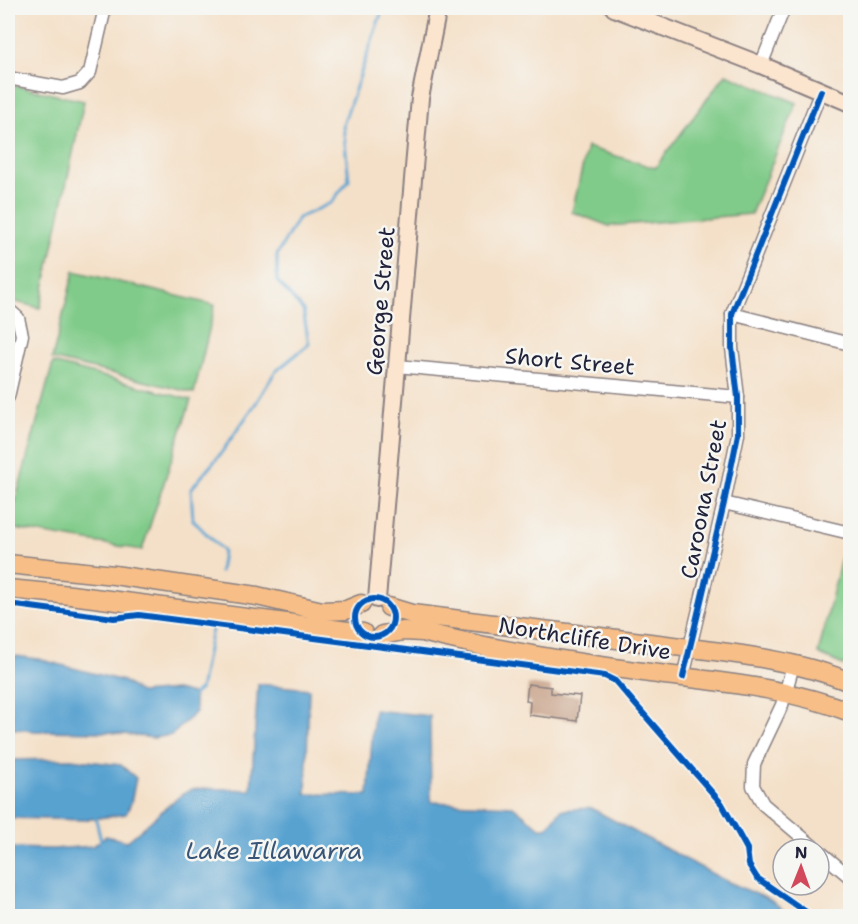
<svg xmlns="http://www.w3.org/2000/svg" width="858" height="924" viewBox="0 0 858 924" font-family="'Shantell Sans',sans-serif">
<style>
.green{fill:#80cb89;stroke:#517662;stroke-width:1.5}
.water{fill:#59a2d0;stroke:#3e6286;stroke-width:1.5}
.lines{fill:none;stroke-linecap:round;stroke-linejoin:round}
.stream{stroke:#59a2d0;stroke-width:3}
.building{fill:#c59d83}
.minor-casing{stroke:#8b8182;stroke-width:15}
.secondary-casing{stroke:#8b8182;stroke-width:20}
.primary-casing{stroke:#8b8182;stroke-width:21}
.minor{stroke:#fff;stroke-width:12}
.secondary{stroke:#fce5cf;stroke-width:16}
.primary{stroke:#f7be87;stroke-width:18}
.cycleway-casing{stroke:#f6f6f2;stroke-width:10}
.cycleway{stroke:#0057b8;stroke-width:6}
.labels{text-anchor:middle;stroke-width:5;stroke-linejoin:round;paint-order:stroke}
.street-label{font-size:22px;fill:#22223b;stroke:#f6f6f2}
.water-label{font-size:24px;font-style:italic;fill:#385577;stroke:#f6f6f2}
</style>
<rect width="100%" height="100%" fill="#f6f6f2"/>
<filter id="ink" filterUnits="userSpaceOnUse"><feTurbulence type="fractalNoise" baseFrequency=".0167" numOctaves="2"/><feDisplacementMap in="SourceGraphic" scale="12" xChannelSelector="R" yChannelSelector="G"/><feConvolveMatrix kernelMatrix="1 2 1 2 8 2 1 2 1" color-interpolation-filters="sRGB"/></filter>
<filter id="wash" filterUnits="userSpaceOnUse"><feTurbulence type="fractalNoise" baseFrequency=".008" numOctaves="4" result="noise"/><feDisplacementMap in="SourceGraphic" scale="24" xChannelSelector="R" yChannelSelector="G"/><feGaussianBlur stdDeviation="1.35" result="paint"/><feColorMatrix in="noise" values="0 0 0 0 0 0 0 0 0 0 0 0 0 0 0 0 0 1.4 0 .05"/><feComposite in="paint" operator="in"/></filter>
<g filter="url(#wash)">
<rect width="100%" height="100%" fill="#f4e0c8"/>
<!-- green -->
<g class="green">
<path d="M726,74L797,103L751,214L609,226L572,212L587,147L655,168Z"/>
<path d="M8,84L84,101L40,308L8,300Z"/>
<path d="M74,271L215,305L194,393L52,359Z"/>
<path d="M53,363L191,400L142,550L8,528Z"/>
<path d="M845,542L850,543V668L818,654Z"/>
</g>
<!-- water -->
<g class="water">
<path d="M8,655L38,659L123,681L140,693L176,690L193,694L196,712L172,735L153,738L109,732L33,731L8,728Z"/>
<path d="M258,684L309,689L306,794L368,795L374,710L430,716L431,802L513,806L540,828H547L561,810L591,808L724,880L770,900L791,916H8V848L53,849L93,846L106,836L127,841C143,831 179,791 194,789C213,787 233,790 251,790Z"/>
<path d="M71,759L121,765L136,778L131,803L126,814L85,820L8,818V760Z"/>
</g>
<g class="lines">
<!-- stream -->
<g class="stream">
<path d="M220,572L223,551L193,520L191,489L219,456L256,403L275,372L309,344L303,310L277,281V255L298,218L331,203L349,180L343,125L383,8"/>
<path d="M191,696L200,690L212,629"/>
<path d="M95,815L101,841"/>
</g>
</g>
<g id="blocks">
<!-- building -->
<path class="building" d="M528,684L551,687V693L580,696L577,721L529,715L530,702L526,701Z"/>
</g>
</g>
<g filter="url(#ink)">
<use href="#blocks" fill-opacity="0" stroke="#8b8182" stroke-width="1.5"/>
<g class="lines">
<defs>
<g id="minor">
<path d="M761,65L784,8"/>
<path d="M8,78L63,88L80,83L90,72L105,8"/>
<path d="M8,309L18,318L22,335L8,397"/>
<path d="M732,314L850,344"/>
<path d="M397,366L738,397"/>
<path d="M724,503L850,533"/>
<path d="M793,665L782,705L754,764L753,786L763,804L816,849"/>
<path d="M683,677L724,503L738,434V397L732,348V314L821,91"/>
<path d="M819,851L850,877"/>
</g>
<g id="secondary">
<path d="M614,8L761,65L850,103"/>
<path d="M377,599L420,98L438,8"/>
</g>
<g id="primary">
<path d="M8,564L114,575L257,596L322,611L346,610L361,604"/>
<path d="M8,589L71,595L363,633"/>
<path d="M389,607L412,614C494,624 576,634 658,644C722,652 791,658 850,682"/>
<path d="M382,635L403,631L422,632C498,651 573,662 650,673C717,682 787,687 850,712"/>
</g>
</defs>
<!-- minor casing -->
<use href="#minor" class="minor-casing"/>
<!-- secondary casing -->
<use href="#secondary" class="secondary-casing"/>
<!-- primary casing -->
<use href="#primary" class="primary-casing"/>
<!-- minor -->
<use href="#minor" class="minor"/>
<!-- secondary -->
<use href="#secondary" class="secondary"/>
<!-- primary -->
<use href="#primary" class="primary"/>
<defs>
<g id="cycleway">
<circle cx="374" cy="618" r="19"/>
<path d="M8,604L114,618L139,615L605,676L615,681L722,804L747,849L749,865L757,878L812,916"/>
<path d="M683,677L724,503L738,434V397L732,348V314L821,91"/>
</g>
</defs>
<!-- cycleway casing -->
<use href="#cycleway" class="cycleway-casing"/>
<!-- cycleway -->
<use href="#cycleway" class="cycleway"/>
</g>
</g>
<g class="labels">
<!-- street labels -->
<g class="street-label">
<text transform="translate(380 301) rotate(-85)" y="8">George Street</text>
<text transform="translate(570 361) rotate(5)" y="8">Short Street</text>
<text transform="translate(703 499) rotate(-79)" y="8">Caroona Street</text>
<text transform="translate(585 638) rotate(9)" y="8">Northcliffe Drive</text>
</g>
<!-- water labels -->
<g class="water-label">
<text x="274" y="859">Lake Illawarra</text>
</g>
</g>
<!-- margin -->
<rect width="858" height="924" fill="none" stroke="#f6f6f2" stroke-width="30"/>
<!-- north arrow -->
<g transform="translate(801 867) rotate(1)"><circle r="28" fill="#f6f6f2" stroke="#a1a1a9" stroke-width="1.5"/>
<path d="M0-4.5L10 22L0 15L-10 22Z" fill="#d1495b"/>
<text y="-9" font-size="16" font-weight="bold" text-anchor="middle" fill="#22223b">N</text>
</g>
</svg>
